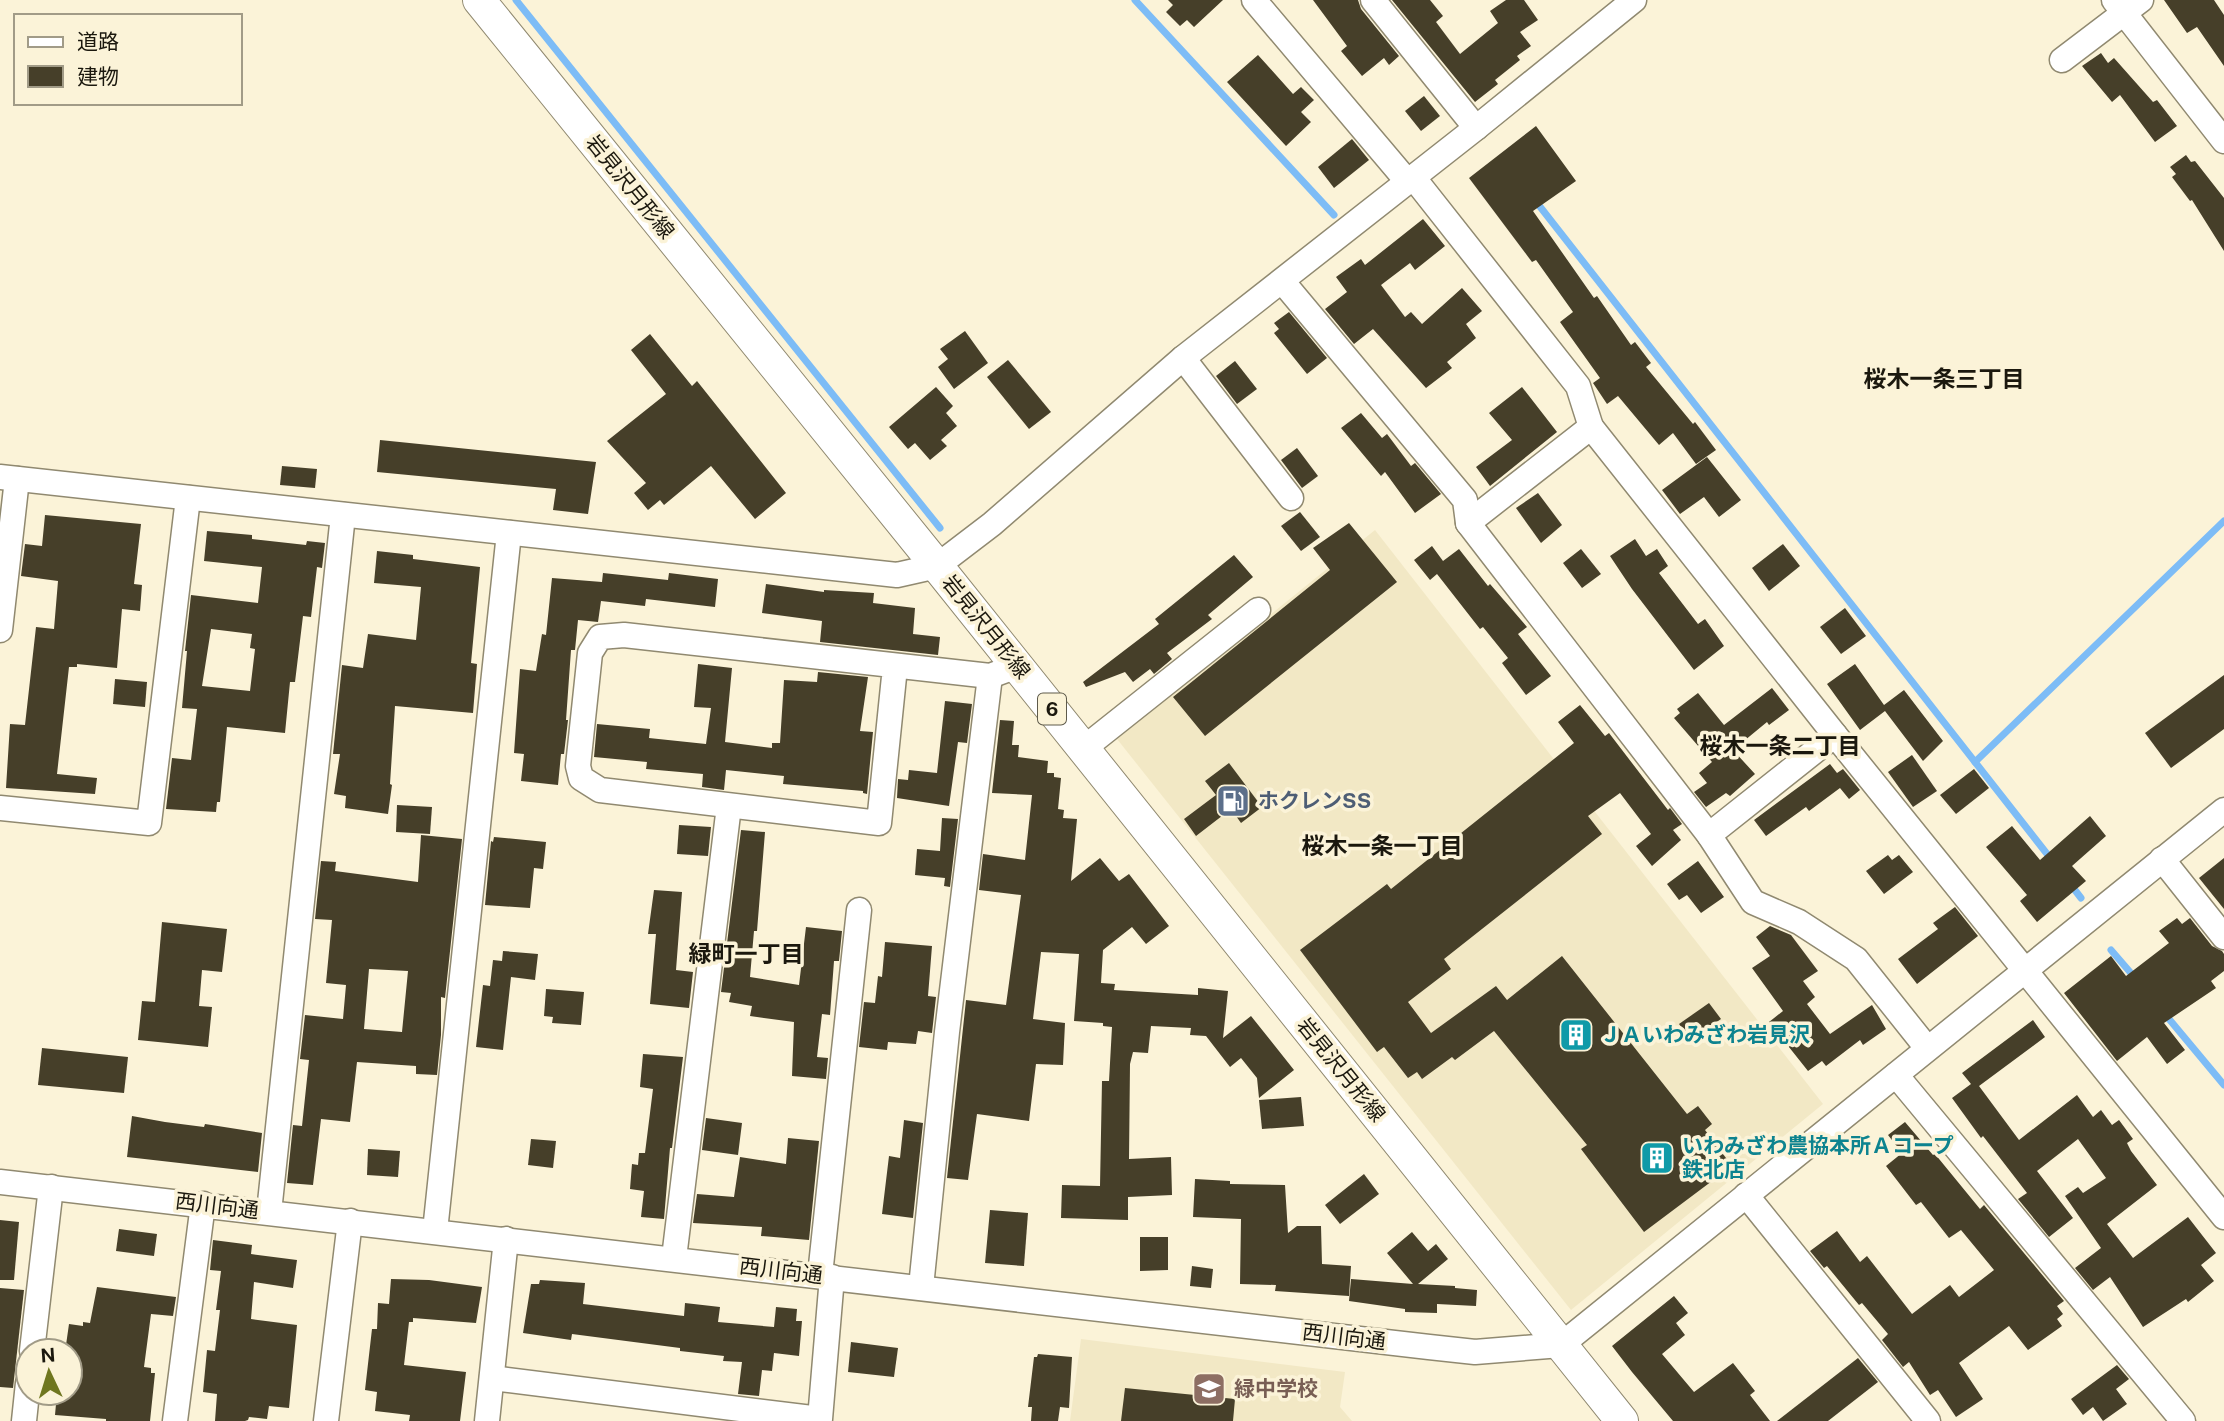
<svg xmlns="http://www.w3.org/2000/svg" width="2224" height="1421" viewBox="0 0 2224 1421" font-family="'Public Sans','Noto Sans JP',sans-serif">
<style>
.built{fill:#f2e8c5}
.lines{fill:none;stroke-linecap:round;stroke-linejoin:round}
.stream{stroke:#7dbcf6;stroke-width:7}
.building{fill:#463f29;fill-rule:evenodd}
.minor-casing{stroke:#908970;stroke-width:27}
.major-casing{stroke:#908970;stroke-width:34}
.minor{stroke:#fff;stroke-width:24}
.major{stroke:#fff;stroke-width:32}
.labels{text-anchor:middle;stroke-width:7;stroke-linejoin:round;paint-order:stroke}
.shield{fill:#fbf3d8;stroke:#5e5a4b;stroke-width:2}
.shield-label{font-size:19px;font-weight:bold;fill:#1b180e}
.street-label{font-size:21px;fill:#1b180e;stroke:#fbf3d8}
.service-label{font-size:21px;font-weight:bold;fill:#4e5e75;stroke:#fbf3d8;text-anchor:start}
.culture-label{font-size:21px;font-weight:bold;fill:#0d838f;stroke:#fbf3d8;text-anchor:start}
.education-label{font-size:21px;font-weight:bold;fill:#785e54;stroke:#fbf3d8;text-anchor:start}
.neighbourhood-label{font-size:23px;font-weight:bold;fill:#1b180e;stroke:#fbf3d8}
</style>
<rect width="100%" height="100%" fill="#fbf3d8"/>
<!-- built -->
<g class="built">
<path d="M1375,530L1823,1104L1571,1310L1117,739Z"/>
<path d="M1081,1339L1345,1372L1340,1407L1352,1421H1070Z"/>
</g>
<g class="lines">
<!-- stream -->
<g class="stream">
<path d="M516,0L940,528"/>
<path d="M1135,0L1334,215"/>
<path d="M1534,199L2051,859"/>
<path d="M1975,762L2224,521"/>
<path d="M2071,885L2081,898"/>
<path d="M2111,950L2136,979"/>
<path d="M2164,1013L2224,1085"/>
</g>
</g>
<!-- building -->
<g class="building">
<path d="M1168,0H1223L1194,27L1187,20L1180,26L1166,12L1173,5Z"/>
<path d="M1313,0H1358L1361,9L1399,56L1389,65L1384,58L1362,76L1341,51L1347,46Z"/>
<path d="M1392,0H1430L1443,16L1436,22L1460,54L1498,23L1490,11L1506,0H1524L1538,20L1520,32L1531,46L1517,56L1520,60L1495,80L1498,84L1475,102Z"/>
<path d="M2164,0H2214L2224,15V66L2197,27L2187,33Z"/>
<path d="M2101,53L2108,63L2114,58L2153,102L2157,100L2177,126L2155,142L2120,95L2112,102L2082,66Z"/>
<path d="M1258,55L1293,94L1301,87L1314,100L1301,112L1311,122L1286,146L1227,82Z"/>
<path d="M1424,96L1440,116L1421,131L1405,111Z"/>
<path d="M1536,126L1576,181L1533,211L1594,298L1597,296L1631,345L1635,342L1651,363L1646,367L1693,424L1695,422L1716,450L1696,464L1673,433L1659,445L1618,396L1607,404L1593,383L1600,378L1560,322L1573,312L1536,260L1532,262L1469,178Z"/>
<path d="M1352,139L1369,160L1334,188L1318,167Z"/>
<path d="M2186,155L2191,162L2195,161L2224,198V251L2192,200L2190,201L2172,177L2176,174L2170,167Z"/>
<path d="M1423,219L1445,246L1415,270L1410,263L1381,285L1405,317L1411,312L1422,324L1462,288L1482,311L1466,324L1476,338L1447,362L1452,368L1426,388L1373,329L1354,344L1325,309L1347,292L1336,277L1361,259L1365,265Z"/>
<path d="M1289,312L1327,358L1307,374L1274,333L1279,329L1274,323Z"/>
<path d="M965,331L988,363L954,389L938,367L948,359L940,349Z"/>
<path d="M650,334L692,386L697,381L786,493L755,519L711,466L664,505L660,500L648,510L634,493L646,483L607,441L666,394L631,350Z"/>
<path d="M1008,360L1051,412L1029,429L987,377Z"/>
<path d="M1235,361L1257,389L1237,404L1216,376Z"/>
<path d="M936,387L953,406L946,413L957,426L941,440L947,446L930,460L915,443L908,449L889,427Z"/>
<path d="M1522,387L1557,432L1490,486L1476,467L1512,440L1489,413Z"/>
<path d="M1361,413L1382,438L1387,434L1411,466L1415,463L1441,494L1415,513L1385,472L1381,476L1341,428Z"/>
<path d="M380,440L596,462L588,514L553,510L556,489L377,472Z"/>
<path d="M1297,448L1318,476L1302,488L1281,460Z"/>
<path d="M1707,457L1741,500L1719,517L1704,497L1680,514L1662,490Z"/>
<path d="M282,466L317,469L315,488L280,485Z"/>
<path d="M1538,493L1562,525L1541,543L1516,508Z"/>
<path d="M1300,512L1320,537L1301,551L1281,526Z"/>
<path d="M45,515L141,524L134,584L142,585L140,611L122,609L117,668L77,664V667H69L57,774L97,778L95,794L6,788L10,724L25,725L36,627L54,629L58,581L21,576L25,544L42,546Z"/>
<path d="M1349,523L1397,582L1205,736L1173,697L1330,570L1313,548Z"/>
<path d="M207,531L252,535V539L306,545L307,541L325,543L322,568L317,567L311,617L303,616L295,682H290L285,733L227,727L220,802H217L216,812L166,809L172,758L191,760L197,709L182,708L187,651H185L191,595L258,603L262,567L204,561ZM211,629L252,634L250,648L255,649L250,691L202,686Z"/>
<path d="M1635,539L1646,556L1657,549L1668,566L1659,573L1698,624L1705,619L1724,646L1694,670L1632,589L1610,556Z"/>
<path d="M1783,544L1800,566L1769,591L1752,568Z"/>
<path d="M1432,546L1443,561L1459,549L1488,586L1490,584L1527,627L1518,634L1551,676L1526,695L1502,663L1508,658L1483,627L1480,629L1437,574L1430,580L1414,560Z"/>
<path d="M1581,549L1601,574L1582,588L1563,563Z"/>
<path d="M377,551L413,555V559L480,567L471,663L477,664L473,713L395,706L390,784L392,785L388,814L345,808L346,796L334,794L340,754H333L342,665L363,668L368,634L416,640L421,587L374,583Z"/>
<path d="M1234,555L1253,577L1208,615L1212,619L1167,653L1172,659L1154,674L1150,669L1133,682L1125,672L1086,687L1083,682L1159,624L1155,619Z"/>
<path d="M603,573L668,580L669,573L718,579L715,607L646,599L645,606L601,601L598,622L578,620L575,650H571L566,720H568L564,754H561L558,785L521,781L524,754L514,753L520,669L536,671L542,634L546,635L552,578L602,582Z"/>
<path d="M766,584L824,592V590L874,593L873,603L915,608L913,634L940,637L938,655L820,642L822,621L762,613Z"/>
<path d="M1845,608L1866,636L1841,654L1820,627Z"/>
<path d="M698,664L732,668L725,742L772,748V743H780L784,680L817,682L818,672L868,677L860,731L873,732L867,794L863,793V791L783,784L784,776L726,770L724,790L702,787L703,774L646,769L647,762L594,757L597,724L650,729L649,738L706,744L711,708L694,707Z"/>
<path d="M1855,664L1884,705L1904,690L1943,741L1923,761L1885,711L1860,730L1827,684Z"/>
<path d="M2224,675V729L2171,768L2145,733Z"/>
<path d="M115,679L147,682L145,707L113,704Z"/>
<path d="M1772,688L1789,710L1769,725L1767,722L1733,750L1755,774L1730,796L1726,793L1706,807L1694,792L1707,783L1699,773L1712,762L1674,718L1680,713L1677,709L1698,693L1724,725Z"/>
<path d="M945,701L972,704L967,743L958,742L949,806L897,798L898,779L908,780L909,770L937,773Z"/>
<path d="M1580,705L1605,736L1609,733L1668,810L1670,808L1682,824L1673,830L1681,840L1652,866L1636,846L1651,834L1620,793L1588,816L1602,834L1444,959L1451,969L1408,1002L1431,1033L1496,986L1507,1000L1562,956L1687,1114L1698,1106L1712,1124L1705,1130L1732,1166L1644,1232L1581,1149L1587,1145L1494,1031L1455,1060L1452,1057L1422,1079L1417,1072L1408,1078L1384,1047L1377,1052L1300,950L1387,884L1391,889L1574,743L1558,722Z"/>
<path d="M1000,720L1014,721L1012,745H1019L1018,757L1048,761L1047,773H1054V777L1061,778L1058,809L1064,810L1063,818L1077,819L1071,881L1100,858L1119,881L1129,874L1169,926L1146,944L1132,927L1103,950L1101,983L1115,984L1114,990L1198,995V988L1228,991L1223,1038L1251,1016L1294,1070L1259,1098L1257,1078L1241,1058L1230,1067L1206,1036L1190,1035L1191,1028L1151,1026L1148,1053L1133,1052L1130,1064L1129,1159L1171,1157L1172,1195L1128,1197V1220L1061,1218L1062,1185L1100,1186L1102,1081H1109L1112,1027L1103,1026V1023L1074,1021L1079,954L1041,952L1033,1019L1065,1023L1063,1065L1036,1064L1029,1121L977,1114L968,1180L947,1178L966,1000L1006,1005L1021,895L979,890L983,854L1025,860L1032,795L992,793Z"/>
<path d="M1912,755L1937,791L1913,807L1888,772Z"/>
<path d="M1229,763L1262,807L1241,823L1231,809L1196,836L1184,819L1216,795L1205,781Z"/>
<path d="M1830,764L1837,773L1843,769L1860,790L1849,799L1840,788L1809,811L1806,807L1766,836L1754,820Z"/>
<path d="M1974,769L1989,788L1956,814L1940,795Z"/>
<path d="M397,805L432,807L430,834L396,832Z"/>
<path d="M2090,816L2106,836L2072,866L2086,881L2037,922L2020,901L2027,895L1986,847L2012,826L2040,860Z"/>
<path d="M942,818L958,819L950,887L944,886L945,878L915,875L917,849L940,851Z"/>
<path d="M679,825L711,827L708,856L677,854Z"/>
<path d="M741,830L765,832L757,931H754L750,977L799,985L806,927L842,931L839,961H834L830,1015L822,1014L817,1057L828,1058L826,1079L792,1076L794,1022L750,1016L752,1006L729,1002L731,993L721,992Z"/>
<path d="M421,835L462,839L445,998L441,997V1035L437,1075L416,1074V1066L357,1062L350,1122L321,1119L313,1185L287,1183L293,1125L302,1126L309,1060L300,1059L305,1015L343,1019L346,985L326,983L332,920L315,919L321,861L336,862L335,871L418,882ZM369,969L408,971L402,1032L364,1029Z"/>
<path d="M494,837L546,842L543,869L534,868L530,908L485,905L491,841L493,842Z"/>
<path d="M1888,855L1892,860L1899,855L1913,872L1884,894L1866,871Z"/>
<path d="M2224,858V909L2199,878Z"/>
<path d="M1698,861L1724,897L1701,913L1687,895L1679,900L1667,884Z"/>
<path d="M654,890L682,892L676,970L693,972L689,1008L650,1004L656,934H648Z"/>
<path d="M1955,907L1978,936L1917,984L1898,959L1938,929L1933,923Z"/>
<path d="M2177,918L2182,924L2190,918L2212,946L2222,951L2224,954V971L2211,981L2216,988L2164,1023L2185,1050L2167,1064L2147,1037L2117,1061L2064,993L2111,956L2126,976L2169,943L2159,931Z"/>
<path d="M162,922L227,929L222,972L202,970L199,1006L212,1007L208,1047L138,1040L142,1001L155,1002Z"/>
<path d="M1770,926L1791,935L1818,971L1803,981L1815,997L1807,1004L1830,1034L1872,1005L1886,1029L1863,1045L1860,1040L1826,1066L1822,1061L1808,1071L1769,1022L1783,1011L1752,968L1770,956L1756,937Z"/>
<path d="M885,942L932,946L928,996L936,997L932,1033L918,1031L916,1044L888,1042L887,1050L859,1047L864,1002L875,1003L878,976L882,977Z"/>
<path d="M503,951L538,954L535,980L511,977L503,1050L476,1047L483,985L490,986L493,960L502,961Z"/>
<path d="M546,989L584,992L581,1025L552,1023L553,1017L544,1016Z"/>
<path d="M1709,1003L1721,1019L1691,1040L1679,1024Z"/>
<path d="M2033,1020L2045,1037L1979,1086L2019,1140L2077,1095L2093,1117L2101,1110L2112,1125L2119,1120L2133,1139L2127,1143L2131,1151L2157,1185L2107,1224L2133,1258L2188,1217L2216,1253L2201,1265L2214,1281L2188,1302L2186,1299L2143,1327L2110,1277L2093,1290L2075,1268L2101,1248L2065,1196L2078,1187L2083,1193L2106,1178L2078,1139L2037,1171L2073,1218L2049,1237L2018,1199L2027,1193L1983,1136L1981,1138L1952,1098L1971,1084L1962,1073Z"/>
<path d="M42,1048L128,1057L124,1093L38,1085Z"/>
<path d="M643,1054L683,1057L672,1148H670L664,1219L641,1217L644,1191L630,1189L632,1164L638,1165L639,1153H645L653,1089L640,1087Z"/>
<path d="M1301,1097L1304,1126L1262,1129L1259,1100Z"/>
<path d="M132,1116L165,1122L204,1127L205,1124L262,1133L258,1172L127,1157Z"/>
<path d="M706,1118L742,1123L738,1155L702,1150Z"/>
<path d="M904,1120L923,1123L913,1218L882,1214L889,1156L900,1158Z"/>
<path d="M1905,1122L1933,1155L1935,1154L1980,1209L1984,1205L2064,1301L2057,1306L2063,1314L2057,1319L2062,1326L2028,1350L2009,1326L1959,1363L1983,1399L1956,1417L1938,1390L1930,1395L1909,1362L1903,1367L1882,1340L1888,1334L1862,1303L1859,1305L1827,1266L1824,1268L1810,1251L1837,1231L1860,1262L1867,1256L1912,1314L1950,1285L1959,1297L1994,1270L1961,1230L1949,1238L1921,1202L1916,1205L1886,1166L1902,1153L1888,1135Z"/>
<path d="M788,1138L819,1141L809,1240L761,1236L762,1227L693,1223L697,1194L734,1197L740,1157L786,1164Z"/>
<path d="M531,1139L556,1141L553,1168L528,1165Z"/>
<path d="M368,1149L400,1151L398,1177L367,1175Z"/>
<path d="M1364,1174L1379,1194L1340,1224L1325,1205Z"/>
<path d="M1195,1179L1230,1181V1184L1285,1185L1288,1233L1297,1226H1321L1322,1264L1351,1266L1349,1296L1275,1291L1276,1285L1240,1284L1241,1219L1193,1217Z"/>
<path d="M990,1210L1028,1213L1024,1266L985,1263Z"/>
<path d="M0,1220L19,1222L14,1280H0Z"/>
<path d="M119,1229L157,1234L154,1256L116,1251Z"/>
<path d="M1412,1232L1428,1251L1436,1244L1448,1259L1418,1284L1455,1286V1288L1477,1290L1476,1306L1437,1304V1313L1405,1312V1309L1349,1301L1351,1279L1413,1284L1387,1253Z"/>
<path d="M1140,1237H1168V1270L1140,1271Z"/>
<path d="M213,1240L252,1245L251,1254L297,1260L293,1288L254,1282L251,1319L297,1325L289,1408L269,1406L267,1419L249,1417L248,1420L245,1421H215L217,1394L203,1392L207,1350L215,1351L220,1310H216L221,1271L210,1270Z"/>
<path d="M1192,1266L1213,1269L1211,1288L1190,1286Z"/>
<path d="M391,1279L429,1280L482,1287L476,1323L413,1318V1322H409L404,1365L466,1372L460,1421H409L410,1415L375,1411L377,1392L365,1390L372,1329H377L378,1303L389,1304Z"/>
<path d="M540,1280L585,1283L583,1304L684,1316L685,1303L720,1307L718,1322L741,1324L774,1327L776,1307L797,1309L796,1321H802L799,1356L774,1353L772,1371L762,1370L759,1396L738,1394L742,1362L723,1361L724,1356L680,1351V1348L572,1334L571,1340L523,1333L531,1284H539Z"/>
<path d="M97,1287L176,1297L173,1316L151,1314L144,1367L151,1368V1373H155L150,1421H106V1419L55,1415L57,1393H70V1345H66L69,1324L83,1326V1322L90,1323Z"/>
<path d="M0,1288L24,1290L13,1388L0,1387Z"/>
<path d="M1674,1296L1688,1313L1676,1323L1685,1335L1662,1354L1694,1392L1733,1363L1755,1391L1750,1395L1770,1421H1673L1632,1372L1612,1346Z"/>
<path d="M851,1342L898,1348L894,1377L848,1372Z"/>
<path d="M1038,1354L1072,1357L1069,1408L1060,1407L1058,1421H1031L1032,1407H1028L1034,1357H1037Z"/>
<path d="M1858,1358L1878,1382L1828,1421H1777Z"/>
<path d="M2117,1365L2129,1379L2116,1389L2127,1404L2103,1421L2093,1407L2083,1415L2071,1399Z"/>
<path d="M1125,1388L1235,1399L1233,1421H1121Z"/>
</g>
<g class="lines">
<defs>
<g id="minor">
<path d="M1254,0L1407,181"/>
<path d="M1373,0L1476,128"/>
<path d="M2114,0L2224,141"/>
<path d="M2062,60L2141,0"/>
<path d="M1413,177L1578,386L1591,427L1468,523"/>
<path d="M1282,281L1465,500L1468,523L1709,835L1753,902L1799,922L1856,959L1927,1048"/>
<path d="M1183,358L1291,498"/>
<path d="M1591,427L1835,735L2224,1217"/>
<path d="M0,477L897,575L937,566L992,524L1183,358L1476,128L1634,0"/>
<path d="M0,630L17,479"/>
<path d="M895,667L879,823L600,790L581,778L578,766L590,653L600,637L624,635L990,676L1017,666"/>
<path d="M1083,749L1258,610"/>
<path d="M0,808L149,823L188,498"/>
<path d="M1709,835L1835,735"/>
<path d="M2162,859L2224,937"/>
<path d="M1896,1075L2183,1421"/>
<path d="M0,1182L1429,1347L1475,1352L1561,1345L2224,810"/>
<path d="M1746,1195L1928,1421"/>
<path d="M269,1212L343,515"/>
<path d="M435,1231L509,533"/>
<path d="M674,1258L729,806"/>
<path d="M820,1275L859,910"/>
<path d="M921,1287L947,1032L990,676"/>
<path d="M32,1351L51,1187"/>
<path d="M492,1378L820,1419L832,1277"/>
<path d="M24,1421L28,1383"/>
<path d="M175,1421L203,1204"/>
<path d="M326,1421L350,1221"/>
<path d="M487,1421L506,1239"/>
</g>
<path id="major" d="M479,0L937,566L1622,1421"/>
</defs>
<!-- minor casing -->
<use href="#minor" class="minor-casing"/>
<!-- major casing -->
<use href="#major" class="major-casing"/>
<!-- minor -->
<use href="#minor" class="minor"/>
<!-- major -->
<use href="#major" class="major"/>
</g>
<!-- icons -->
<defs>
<symbol id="fuel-square" viewBox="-11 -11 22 22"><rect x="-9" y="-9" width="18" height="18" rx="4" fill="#5c6f8a" stroke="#fbf3d8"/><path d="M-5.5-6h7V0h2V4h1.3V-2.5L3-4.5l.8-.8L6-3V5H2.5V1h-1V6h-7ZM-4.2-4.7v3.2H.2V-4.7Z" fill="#fff"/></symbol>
<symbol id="building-square" viewBox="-11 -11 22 22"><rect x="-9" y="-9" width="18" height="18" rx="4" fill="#0f9aa8" stroke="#fbf3d8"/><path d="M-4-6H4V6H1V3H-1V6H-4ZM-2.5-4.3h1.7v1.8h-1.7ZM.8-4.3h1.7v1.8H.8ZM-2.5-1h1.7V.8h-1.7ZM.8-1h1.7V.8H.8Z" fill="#fff"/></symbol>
<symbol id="school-square" viewBox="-11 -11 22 22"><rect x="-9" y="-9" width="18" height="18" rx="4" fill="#8d6e63" stroke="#fbf3d8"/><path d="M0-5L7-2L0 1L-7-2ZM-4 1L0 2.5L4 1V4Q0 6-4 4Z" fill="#fff"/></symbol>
</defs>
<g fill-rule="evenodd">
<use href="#fuel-square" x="1214" y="782" width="38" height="38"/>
<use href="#building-square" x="1557" y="1016" width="38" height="38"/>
<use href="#building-square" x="1638" y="1139" width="38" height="38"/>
<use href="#school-square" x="1190" y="1370" width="38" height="38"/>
</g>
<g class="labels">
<!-- shield labels -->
<rect class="shield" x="1038" y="693.5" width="28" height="31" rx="5"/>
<g class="shield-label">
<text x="1052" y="716">6</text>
</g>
<!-- street labels -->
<g class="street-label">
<text transform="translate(630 187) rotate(51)" y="7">岩見沢月形線</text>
<text transform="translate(986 627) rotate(51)" y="7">岩見沢月形線</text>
<text transform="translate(1341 1070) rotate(51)" y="7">岩見沢月形線</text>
<text transform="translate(217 1206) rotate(7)" y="7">西川向通</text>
<text transform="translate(781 1271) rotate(7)" y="7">西川向通</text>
<text transform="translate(1344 1337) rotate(7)" y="7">西川向通</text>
</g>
<!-- service labels -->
<g class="service-label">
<text x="1258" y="808">ホクレンSS</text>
</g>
<!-- culture labels -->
<g class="culture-label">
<text x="1600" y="1042">ＪＡいわみざわ岩見沢</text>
<text x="1682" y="1153">いわみざわ農協本所Ａコープ<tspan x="1682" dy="24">鉄北店</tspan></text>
</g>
<!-- education labels -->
<g class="education-label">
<text x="1234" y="1396">緑中学校</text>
</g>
<!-- neighbourhood labels -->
<g class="neighbourhood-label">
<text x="1944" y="387">桜木一条三丁目</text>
<text x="1780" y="754">桜木一条二丁目</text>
<text x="1382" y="854">桜木一条一丁目</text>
<text x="746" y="962">緑町一丁目</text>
</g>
</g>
<!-- legend -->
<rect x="14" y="14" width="228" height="91" fill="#fbf3d8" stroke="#a19b87" stroke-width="2"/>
<rect x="28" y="37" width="35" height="10" fill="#ffffff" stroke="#a19b87" stroke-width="2"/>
<text x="77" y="49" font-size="21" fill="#1b180e">道路</text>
<rect x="28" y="66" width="35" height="21" fill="#463f29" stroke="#a19b87" stroke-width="2"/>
<text x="77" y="84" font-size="21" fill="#1b180e">建物</text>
<!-- north arrow -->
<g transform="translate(49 1372) rotate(356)"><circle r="33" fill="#fbf3d8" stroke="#a19b87" stroke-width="2"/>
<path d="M0-5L12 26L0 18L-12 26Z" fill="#6f761f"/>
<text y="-10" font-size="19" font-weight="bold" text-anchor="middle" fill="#1b180e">N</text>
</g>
</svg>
